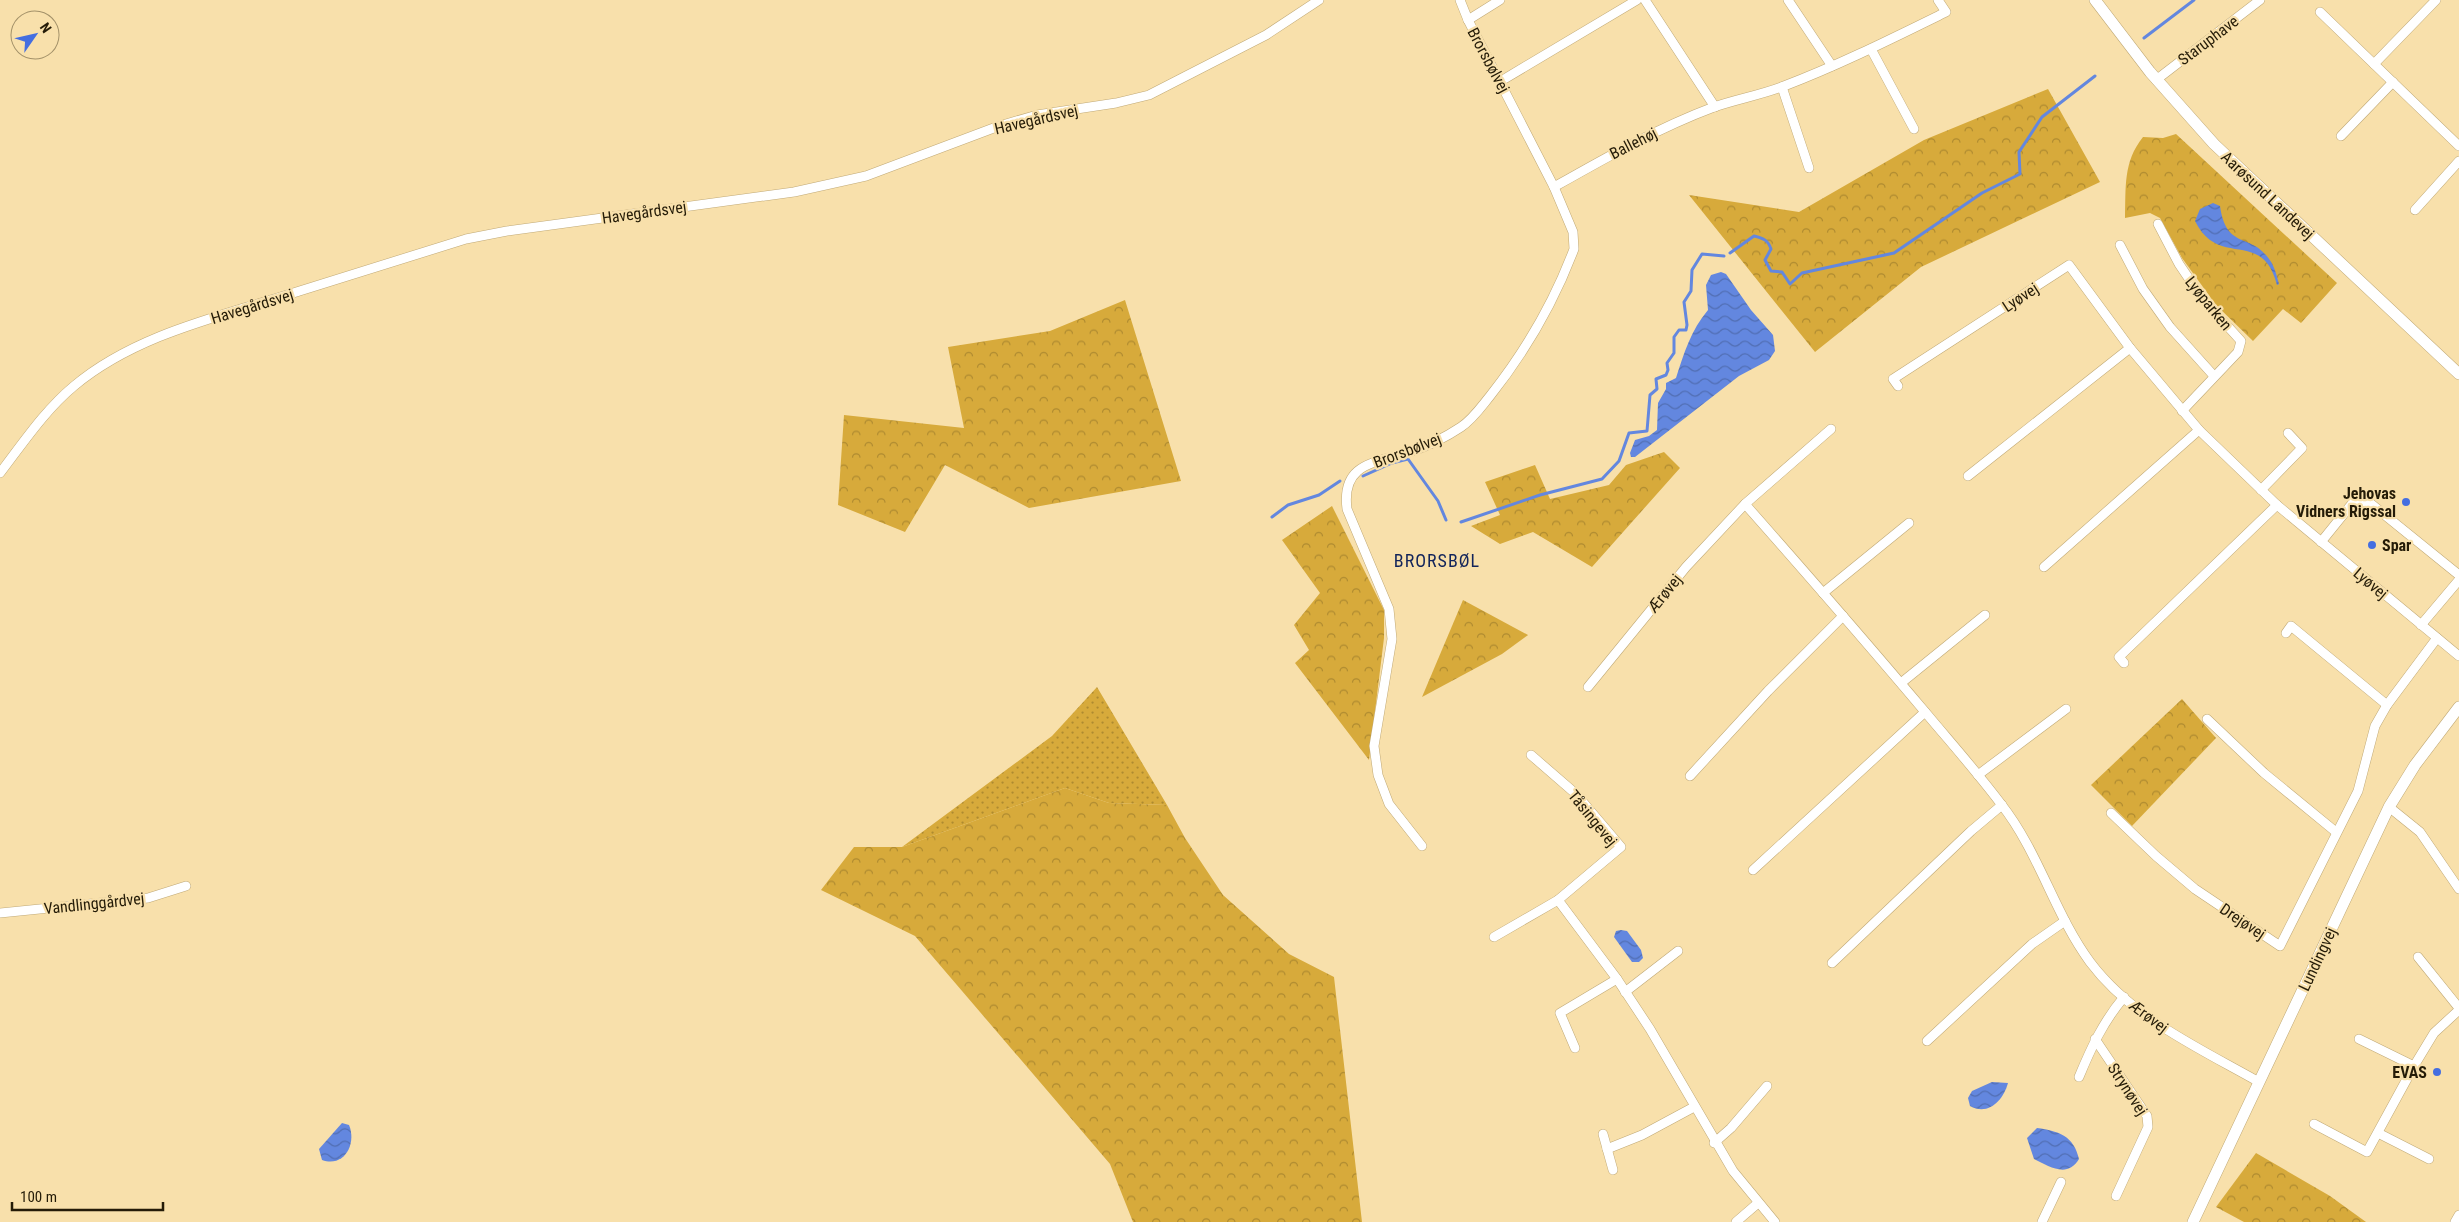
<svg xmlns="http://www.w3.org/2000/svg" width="2459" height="1222" viewBox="0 0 2459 1222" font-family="'Roboto Condensed',sans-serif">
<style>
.grass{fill:url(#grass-dots)}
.forest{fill:url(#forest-crowns)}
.water{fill:url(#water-waves)}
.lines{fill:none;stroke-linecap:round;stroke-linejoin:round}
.stream{stroke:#6387df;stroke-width:3}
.minor-casing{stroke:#c0a976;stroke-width:10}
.tertiary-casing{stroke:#c0a976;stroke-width:12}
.minor{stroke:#fff;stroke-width:9}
.tertiary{stroke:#fff;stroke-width:11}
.poi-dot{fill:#446ee0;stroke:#f8e0ab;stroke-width:2}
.labels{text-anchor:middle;stroke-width:4.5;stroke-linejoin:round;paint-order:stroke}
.street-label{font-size:16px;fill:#241b07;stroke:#f8e0ab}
.poi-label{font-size:16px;font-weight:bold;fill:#241b07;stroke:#f8e0ab;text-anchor:end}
.neighbourhood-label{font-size:18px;letter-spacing:1px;fill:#12245a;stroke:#f8e0ab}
</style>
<defs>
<pattern id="grass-dots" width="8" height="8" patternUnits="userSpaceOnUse" patternTransform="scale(1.25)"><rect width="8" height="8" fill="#d7aa3b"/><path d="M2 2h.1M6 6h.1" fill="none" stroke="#ae8a30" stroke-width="1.8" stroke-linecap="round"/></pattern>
<pattern id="forest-crowns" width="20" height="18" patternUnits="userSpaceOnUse" patternTransform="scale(1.25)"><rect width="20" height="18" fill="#d7aa3b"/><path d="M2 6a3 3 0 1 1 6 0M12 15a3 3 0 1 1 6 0" fill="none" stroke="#ae8a30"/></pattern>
<pattern id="water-waves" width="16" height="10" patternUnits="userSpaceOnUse" patternTransform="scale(1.25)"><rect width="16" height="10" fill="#6387df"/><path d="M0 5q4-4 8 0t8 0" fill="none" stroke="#516eb3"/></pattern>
</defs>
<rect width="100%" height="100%" fill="#f8e0ab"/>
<!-- grass -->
<path class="grass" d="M1097,687L1167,805L1109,803L1065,788L902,847L1052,736Z"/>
<!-- forest -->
<g class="forest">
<path d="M2048,89L2100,182L1921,267L1815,352L1689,195L1799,212L1924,140Z"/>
<path d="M2176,134L2337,283L2301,323L2283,309L2253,341L2216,305L2182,258L2160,218L2150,213L2125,218C2126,187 2123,162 2143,137L2163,138Z"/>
<path d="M1125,300L1181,481L1029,508L945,465L905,532L838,505L844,415L964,428L948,347L1050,331Z"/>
<path d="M1664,452L1680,468L1592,567L1533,532L1500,544L1471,526L1500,515L1485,482L1535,465L1550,499L1609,485L1626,465Z"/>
<path d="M1332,506L1384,610V638L1369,760L1295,663L1309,650L1294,625L1320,593L1282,540Z"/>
<path d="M1463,600L1528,635L1502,654L1422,697Z"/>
<path d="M2182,699L2216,738L2132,826L2091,785Z"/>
<path d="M1065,788L1109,803L1167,805L1185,838L1223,895L1289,954L1334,977L1362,1222H1133L1110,1164L915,936L821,890L854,847H902Z"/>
<path d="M2256,1153L2330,1196L2366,1222H2244L2216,1207Z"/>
</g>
<!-- water -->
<g class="water">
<path d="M2213,203L2220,206C2226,248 2248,234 2266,255C2274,264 2276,273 2279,284L2277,285C2262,227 2219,270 2195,221L2200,209Z"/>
<path d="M1721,272L1726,274L1751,310L1773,335L1775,351L1769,360L1739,376L1635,457H1631L1630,453L1635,440L1649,436L1657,430L1658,403L1666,389V383L1676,378C1684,353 1691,330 1708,310L1706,285L1711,275Z"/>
<path d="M1621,930L1627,931L1641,950L1643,958L1639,962H1632L1614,937L1616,931Z"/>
<path d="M1992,1082L2008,1083C2003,1101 1988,1116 1970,1106L1968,1098L1972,1091Z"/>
<path d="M342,1123L349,1125C357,1144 344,1168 322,1160L319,1149Z"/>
<path d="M2037,1128C2059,1131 2074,1136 2079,1159C2067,1179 2049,1166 2034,1159L2027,1138Z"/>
</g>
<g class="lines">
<!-- stream -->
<g class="stream">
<path d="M2144,38L2194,0"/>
<path d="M1730,253L1754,236C1763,238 1768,240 1771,249L1765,260L1771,271L1782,272L1790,284L1802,273L1894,253L1982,193L2020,174L2019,152L2042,117L2095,76"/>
<path d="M1363,476L1392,463L1408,459L1438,501L1446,520"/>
<path d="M1272,517L1288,505L1319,495L1340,481"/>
<path d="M1461,522L1540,495L1602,479L1619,461L1629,433L1647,431L1650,395L1657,389L1656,379L1666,375L1668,370L1667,363L1674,353V337L1679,330H1686L1687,325L1684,302L1691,291L1692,270L1702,254L1724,256"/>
</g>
<defs>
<g id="minor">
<path d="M1645,0L1715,107"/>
<path d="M1788,0L1832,66"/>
<path d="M2320,12L2459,146"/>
<path d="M1468,20L1500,0"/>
<path d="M1871,49L1914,129"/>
<path d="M2374,64L2436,0"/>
<path d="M2156,80L2260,0"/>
<path d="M1501,81L1637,0"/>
<path d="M1782,87L1809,168"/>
<path d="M2341,136L2393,82"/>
<path d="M1554,187C1607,157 1658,128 1714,107C1737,99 1761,95 1784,86C1839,65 1893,38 1946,12L1938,0"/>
<path d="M2415,210L2459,161"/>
<path d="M2158,224L2179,264L2202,298L2241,341L2238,352L2182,411"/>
<path d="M2120,245L2143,289L2170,327L2214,376"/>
<path d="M1898,386L1893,379L2069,265L2130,348L2199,430L2277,505L2459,656"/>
<path d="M0,473C23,443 45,410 74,386C130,339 205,320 274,299C338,279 402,259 466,239L507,231L794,192L866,176L999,126L1037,115L1116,103L1149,95L1266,35L1319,0"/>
<path d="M1968,476L2130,348"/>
<path d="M2261,490L2302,448L2288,433"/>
<path d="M1745,504C1806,573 1866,642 1926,713C1951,743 1977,772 2001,804C2039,852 2054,913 2090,962C2132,1018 2199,1048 2259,1082"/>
<path d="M2321,542L2355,500L2370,503L2459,575"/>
<path d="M2044,567L2199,430"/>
<path d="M1823,593L1909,523"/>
<path d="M2421,625L2459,580"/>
<path d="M2286,633L2291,626L2387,705"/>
<path d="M2124,663L2119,657L2277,505"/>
<path d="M1901,683L1985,615"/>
<path d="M1588,687L1686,567L1745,504L1831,429"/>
<path d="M2207,719L2264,773L2336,832"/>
<path d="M1978,775L2066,709"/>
<path d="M1690,776L1768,691L1843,616"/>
<path d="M2389,807L2420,832L2459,889"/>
<path d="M2111,813L2156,856L2195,889L2280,946L2358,791L2375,726L2387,705L2437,638"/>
<path d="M1422,846L1389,804L1378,775L1374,746L1392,639L1389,609L1347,509C1341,462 1376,463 1410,452C1428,446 1446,437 1461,427C1473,419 1481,407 1490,396C1525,352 1554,302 1574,249L1573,232L1554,187L1468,20L1460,0"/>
<path d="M1753,870L1925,712"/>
<path d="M1558,900L1617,979L1650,1029L1733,1171L1775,1222"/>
<path d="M0,913L148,898L186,886"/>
<path d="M1494,937L1558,900L1621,847L1576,794L1531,755"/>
<path d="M2418,957L2459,1008"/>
<path d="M1832,963L1971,831L2002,805"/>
<path d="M1625,992L1678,951"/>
<path d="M2095,1039L2147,1116L2148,1127L2116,1196"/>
<path d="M2359,1039L2414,1066"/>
<path d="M1927,1041L2032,944L2065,921"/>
<path d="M1575,1048L1560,1013L1617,979"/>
<path d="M2079,1077C2091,1048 2103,1022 2124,997"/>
<path d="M2314,1124L2367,1152L2414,1066L2434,1033L2459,1010"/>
<path d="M2378,1133L2429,1159"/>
<path d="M1603,1134L1613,1170"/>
<path d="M1714,1143L1731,1128L1767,1086"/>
<path d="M1607,1149L1642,1135L1694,1107"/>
<path d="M1736,1222L1758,1203"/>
<path d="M2042,1222L2061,1182"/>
<path d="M2455,1222L2459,1215"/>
</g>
<g id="tertiary">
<path d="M2095,0L2150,72L2214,144L2459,374"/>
<path d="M2193,1222L2389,807L2415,765L2459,707"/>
</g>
</defs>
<!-- minor casing -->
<use href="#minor" class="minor-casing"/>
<!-- tertiary casing -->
<use href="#tertiary" class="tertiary-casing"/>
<!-- minor -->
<use href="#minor" class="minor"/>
<!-- tertiary -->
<use href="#tertiary" class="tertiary"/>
</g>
<!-- markers -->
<g class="poi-dot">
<circle cx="2406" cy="502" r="5"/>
<circle cx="2372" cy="545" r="5"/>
<circle cx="2437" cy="1072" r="5"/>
</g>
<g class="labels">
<!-- street labels -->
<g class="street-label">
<text transform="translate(2208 40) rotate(-37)" y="6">Staruphave</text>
<text transform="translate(1489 60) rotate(62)" y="6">Brorsbølvej</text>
<text transform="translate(1036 119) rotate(-13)" y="6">Havegårdsvej</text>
<text transform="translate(1633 143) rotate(-27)" y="6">Ballehøj</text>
<text transform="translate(2268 195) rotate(43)" y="6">Aarøsund Landevej</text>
<text transform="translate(644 212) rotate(-8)" y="6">Havegårdsvej</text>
<text transform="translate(2020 297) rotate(-33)" y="6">Lyøvej</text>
<text transform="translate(2209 303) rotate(51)" y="6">Lyøparken</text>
<text transform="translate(252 306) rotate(-17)" y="6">Havegårdsvej</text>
<text transform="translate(1407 450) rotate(-21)" y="6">Brorsbølvej</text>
<text transform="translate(2371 583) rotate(40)" y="6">Lyøvej</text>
<text transform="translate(1664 593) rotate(-51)" y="6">Ærøvej</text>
<text transform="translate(1593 818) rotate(51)" y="6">Tåsingevej</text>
<text transform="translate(94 903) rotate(-6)" y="6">Vandlinggårdvej</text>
<text transform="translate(2243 921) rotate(34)" y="6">Drejøvej</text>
<text transform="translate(2317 959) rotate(-65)" y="6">Lundingvej</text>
<text transform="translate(2149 1016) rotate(37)" y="6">Ærøvej</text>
<text transform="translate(2128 1089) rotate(57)" y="6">Strynøvej</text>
</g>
<!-- poi labels -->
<g class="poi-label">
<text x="2396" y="499">Jehovas<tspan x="2396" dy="18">Vidners Rigssal</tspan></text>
<text x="2382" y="551" text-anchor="start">Spar</text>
<text x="2427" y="1078">EVAS</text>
</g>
<!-- neighbourhood labels -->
<g class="neighbourhood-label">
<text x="1437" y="567">BRORSBØL</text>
</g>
</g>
<!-- north arrow -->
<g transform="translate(35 35) rotate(56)"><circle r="24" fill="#f8e0ab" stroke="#a39169"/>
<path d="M0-4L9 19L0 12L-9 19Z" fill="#446ee0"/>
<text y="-8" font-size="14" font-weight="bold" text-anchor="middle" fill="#241b07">N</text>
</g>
<!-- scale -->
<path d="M12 1202v8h151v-8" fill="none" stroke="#241b07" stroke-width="2.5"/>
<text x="20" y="1202" font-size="15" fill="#241b07" stroke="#f8e0ab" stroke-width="4" paint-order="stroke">100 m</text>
</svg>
